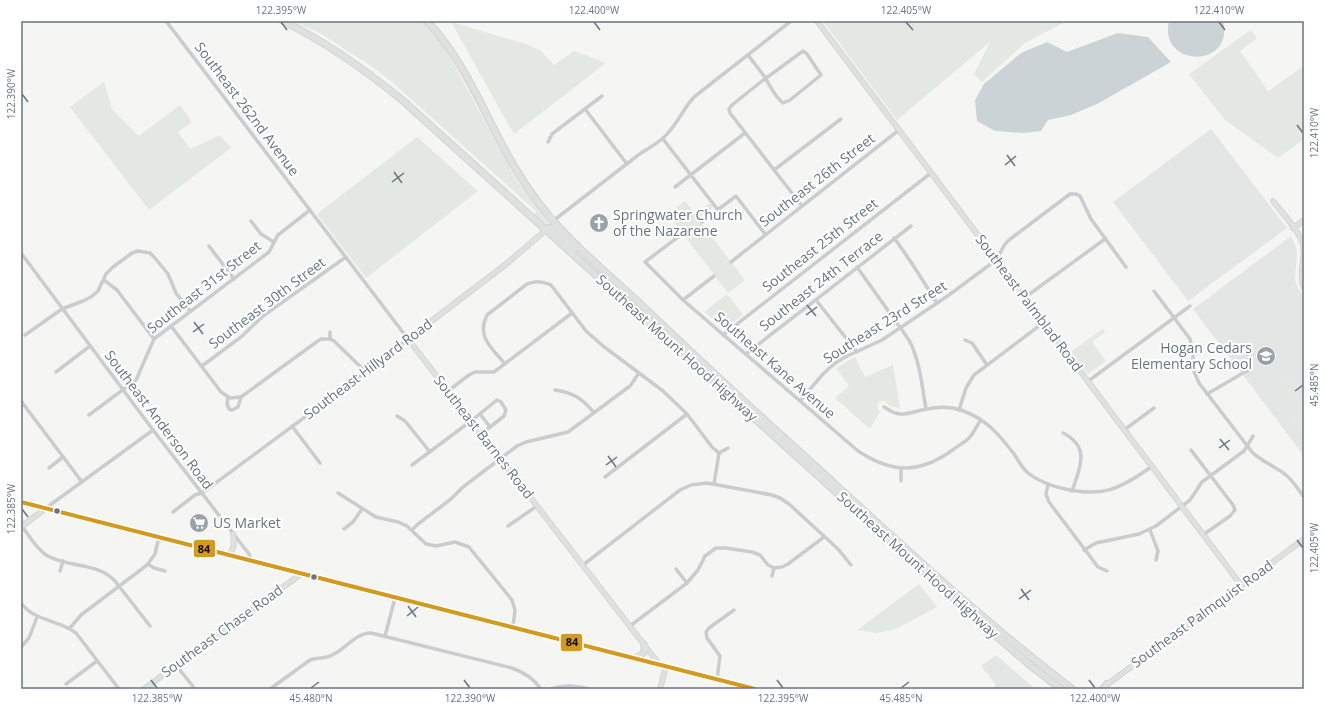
<svg xmlns="http://www.w3.org/2000/svg" width="1325" height="710" viewBox="0 0 1325 710" font-family="'Open Sans',sans-serif">
<style>
.built{fill:#e4e5e5}
.green{fill:#e4e8e2}
.water{fill:#ccd3d6}
.lines{fill:none;stroke-linecap:round;stroke-linejoin:round}
.secondary-casing{stroke:#d1d1d2;stroke-width:6}
.primary-casing{stroke:#d1d1d2;stroke-width:7}
.highway-casing{stroke:#d1d2d2;stroke-width:8}
.street{stroke:#cacccd;stroke-width:3.5}
.secondary{stroke:#dfe0e0;stroke-width:4.5}
.primary{stroke:#dfe0e0;stroke-width:5}
.highway{stroke:#dfe0e0;stroke-width:6}
.bus-1-casing{stroke:#fff;stroke-width:7}
.bus-1{stroke:#d39a20;stroke-width:4}
.ticks{fill:none;stroke:#677582;stroke-width:1.5}
.bus-dot{fill:#677582;stroke:#fff;stroke-width:1.5}
.labels{text-anchor:middle;stroke-width:4;stroke-linejoin:round;paint-order:stroke}
.street-label{font-size:14px;fill:#677582;stroke:#fff}
.poi-label{font-size:14px;fill:#677582;stroke:#fff;text-anchor:start}
.line-badge{stroke:#fff;stroke-width:1.5}
.pale-badge-label{font-size:11px;text-anchor:middle;font-weight:bold;fill:#111}
.neatline{fill:none;stroke:#677582;stroke-width:1.5}
.ticks-label{font-size:10px;text-anchor:middle;fill:#677582}
</style>
<rect width="100%" height="100%" fill="#f5f5f4"/>
<!-- built -->
<g class="built">
<path d="M1211,129L1287,228L1188,301L1113,202Z"/>
<path d="M1291,236L1296,247L1297,252L1295,280L1297,286L1304,297V456L1193,309Z"/>
<path d="M996,655L1035,689H992L996,685L981,666Z"/>
</g>
<!-- green -->
<g class="green">
<path d="M292,21H422L441,43L451,59L512,172L520,185L551,225H547L535,215L536,211L393,83L374,68L320,33Z"/>
<path d="M823,21H1069L1059,25L1025,43L982,82L974,74L990,42L897,120Z"/>
<path d="M451,22L529,45L541,51L554,65L574,51L606,63L514,134Z"/>
<path d="M1251,30L1257,38L1240,51L1268,91L1304,66V139L1278,158L1225,120L1189,74Z"/>
<path d="M104,82L112,109L139,136L180,105L192,122L178,132L190,149L220,135L231,148L149,210L70,107Z"/>
<path d="M417,137L478,191L366,278L317,214Z"/>
<path d="M685,201L695,214L710,203L713,206L712,208L698,219L745,280L728,293L668,214Z"/>
<path d="M727,294L743,315L726,327H723L704,312Z"/>
<path d="M1103,329L1105,332L1092,342L1106,361L1088,374L1071,352Z"/>
<path d="M855,357L865,377L893,365L900,408L890,406L885,401H879L877,407L880,412L870,429L835,398L849,386L836,368Z"/>
<path d="M1282,374L1290,382L1294,379L1300,387L1297,391L1302,398L1301,402H1297L1279,378V375Z"/>
<path d="M1304,406V438L1290,420L1291,416Z"/>
<path d="M919,584L937,607L896,629L877,633L857,630Z"/>
</g>
<!-- water -->
<g class="water">
<path d="M1169,21H1223C1235,69 1158,68 1169,21Z"/>
<path d="M1118,33L1148,37L1171,62L1097,104L1071,115L1048,120L1041,131L1023,133L995,131L977,121L975,100L984,84L1021,53L1047,42L1067,52Z"/>
</g>
<g class="lines">
<defs>
<g id="secondary">
<path d="M817,21L1241,585"/>
<path d="M1273,201C1281,211 1300,232 1303,244C1306,259 1298,273 1304,288"/>
<path d="M1293,228L1304,220"/>
<path d="M546,230L505,265L408,339L659,664"/>
<path d="M21,502L755,689"/>
<path d="M21,527L46,508"/>
<path d="M230,555L234,545L233,534"/>
<path d="M144,689L301,574"/>
<path d="M660,689L666,666"/>
<path d="M1101,689L1304,539"/>
</g>
<path id="primary" d="M635,658L644,653V644"/>
<g id="highway">
<path d="M283,21C326,42 364,69 401,99L989,630L1030,665L1061,689"/>
<path d="M427,21C459,55 477,96 498,137C512,165 529,192 549,216C575,247 607,273 637,301C681,343 726,385 771,426C870,515 967,609 1072,689"/>
<path d="M546,230L549,228H551L574,249"/>
<path d="M1104,689L1107,684"/>
</g>
</defs>
<!-- secondary casing -->
<use href="#secondary" class="secondary-casing"/>
<!-- primary casing -->
<use href="#primary" class="primary-casing"/>
<!-- highway casing -->
<use href="#highway" class="highway-casing"/>
<!-- street -->
<g class="street">
<path d="M166,21L408,339L366,372L202,493L195,495L173,512"/>
<path d="M748,55L764,76C770,85 774,96 783,103L790,100L821,75L807,54L803,51L769,76L762,81L732,105L729,109L730,113L802,206"/>
<path d="M585,109L627,164"/>
<path d="M663,139L718,210"/>
<path d="M548,142L552,134L602,96"/>
<path d="M774,170L841,119"/>
<path d="M675,187L745,133"/>
<path d="M251,221L261,234L274,242"/>
<path d="M553,221L637,156C648,148 660,143 668,133C678,122 684,108 694,97L791,21"/>
<path d="M702,222L736,196L765,234"/>
<path d="M682,234L645,262L683,300L858,451C893,474 920,474 954,449C959,445 965,442 969,438C974,433 977,425 981,420"/>
<path d="M894,238C910,259 923,281 937,303"/>
<path d="M209,246L234,279"/>
<path d="M21,253L153,430L249,554L251,561"/>
<path d="M731,262L899,130"/>
<path d="M857,267L909,340C920,361 922,386 926,409"/>
<path d="M104,280L117,290L154,339"/>
<path d="M1154,291L1190,339L1193,354V369L1199,383L1252,452C1262,462 1275,466 1286,475C1293,481 1298,489 1304,497"/>
<path d="M1024,298L1105,239"/>
<path d="M683,300L714,276"/>
<path d="M816,300L857,352"/>
<path d="M171,326L221,392L230,398L241,397L315,343L321,339H330"/>
<path d="M25,335L62,309L83,301L91,297L98,291L106,274L113,267L132,253L138,251L150,253L154,257L168,274L176,293L190,311"/>
<path d="M723,335L931,173"/>
<path d="M330,339L334,341L366,372"/>
<path d="M330,339V332"/>
<path d="M965,340L972,343L987,365"/>
<path d="M746,354L911,226"/>
<path d="M505,364C492,348 476,337 487,315L527,284C536,280 543,281 551,285L586,331L603,346L663,391L687,414L712,447L719,453"/>
<path d="M202,366L241,337L263,316L346,257"/>
<path d="M56,372L90,346"/>
<path d="M1087,382L1190,306"/>
<path d="M555,390C574,393 582,398 594,413"/>
<path d="M448,391L469,375L475,372H494L572,313"/>
<path d="M1207,394L1250,369"/>
<path d="M228,397L227,404L229,409L232,410L238,407L241,397"/>
<path d="M21,401L82,482"/>
<path d="M800,401L823,374L834,364L845,357L882,340L949,295L996,260L1005,244L1009,240L1070,194H1076L1080,196L1091,219L1126,267"/>
<path d="M884,407C888,409 891,412 895,413C904,416 913,412 922,410C934,407 949,406 961,410C986,419 998,433 1014,454C1018,460 1022,468 1028,473C1038,481 1049,485 1061,488C1101,498 1119,490 1151,467"/>
<path d="M959,410L966,388L974,375L1043,323"/>
<path d="M89,415L136,380L154,339L269,252L278,235L310,210"/>
<path d="M397,416L405,421L430,452"/>
<path d="M292,426L320,463"/>
<path d="M1124,430L1154,408"/>
<path d="M1063,433C1091,447 1080,468 1072,491"/>
<path d="M481,434L490,427"/>
<path d="M1191,450L1233,505L1235,510L1230,516L1203,535"/>
<path d="M412,465L471,421L497,400L501,402L506,410L504,416L490,427L480,414"/>
<path d="M49,468L63,457"/>
<path d="M605,477L687,414"/>
<path d="M901,481V468"/>
<path d="M714,484L719,453L728,448"/>
<path d="M1048,484L1046,494L1049,502L1098,567L1107,571"/>
<path d="M338,493L376,517L398,522L407,526L426,544L436,546L455,542L469,547L512,600L515,610L513,627"/>
<path d="M46,508L153,430"/>
<path d="M22,526C29,536 36,548 46,555C67,568 98,562 115,581L150,626"/>
<path d="M508,526L537,506"/>
<path d="M344,529L353,522L362,509"/>
<path d="M412,530L418,524L451,499L463,487L517,446L526,442L568,432L630,386L639,373"/>
<path d="M1150,530L1158,551L1156,560"/>
<path d="M1084,550L1096,543L1139,534L1156,526L1190,500L1202,482L1244,451L1253,436"/>
<path d="M148,564L154,568L165,571"/>
<path d="M583,565L680,490L691,485L707,483L772,495L780,498L789,504L838,549L851,565"/>
<path d="M676,569L687,583"/>
<path d="M60,571L63,561"/>
<path d="M772,576L774,568"/>
<path d="M21,603C35,622 58,619 76,633L119,689"/>
<path d="M630,626L687,583L698,570L705,556L716,548H726L752,552L760,555L768,565L774,568L782,567L788,564L824,537"/>
<path d="M70,628L81,615L147,565L155,554L159,537"/>
<path d="M385,636L395,598"/>
<path d="M21,647L29,638L37,617"/>
<path d="M176,665L195,689"/>
<path d="M717,679L720,656L707,638L706,632L709,628L734,610"/>
<path d="M66,684L97,661"/>
<path d="M270,689L310,660C318,657 326,659 332,655C346,649 355,633 371,633L512,668C524,672 533,678 541,689"/>
<path d="M551,689C565,684 576,686 590,689"/>
</g>
<!-- secondary -->
<use href="#secondary" class="secondary"/>
<!-- primary -->
<use href="#primary" class="primary"/>
<!-- highway -->
<use href="#highway" class="highway"/>
<defs>
<path id="bus-1" d="M21,502L755,689"/>
</defs>
<!-- bus-1 casing -->
<use href="#bus-1" class="bus-1-casing"/>
<!-- bus-1 -->
<use href="#bus-1" class="bus-1"/>
</g>
<!-- ticks -->
<path class="ticks" d="M281,22L287,30M594,22L600,30M906,22L913,30M1219,22L1225,30M22,94L28,102M1297,125L1303,133M1007,155L1015,166M1005,165L1016,156M394,172L402,183M392,182L404,173M807,305L816,316M806,315L817,307M194,322L203,334M193,332L204,324M1295,391L1303,385M1220,439L1229,450M1219,448L1230,440M608,456L616,467M606,465L617,457M22,509L28,517M1297,540L1303,548M1021,589L1029,600M1019,599L1031,590M408,606L416,617M407,616L418,607M151,680L157,688M464,680L470,688M777,680L783,688M1089,680L1095,688M311,688L319,682M901,688L909,682"/>
<!-- icons -->
<defs>
<symbol id="church-disc" viewBox="-11 -11 22 22"><circle r="9.5" fill="#99a2aa" stroke="#fff"/><path d="M-1.2-6h2.4v3.5h3.3v2.4h-3.3V6h-2.4V-.1h-3.3v-2.4h3.3Z" fill="#fff"/></symbol>
<symbol id="school-disc" viewBox="-11 -11 22 22"><circle r="9.5" fill="#99a2aa" stroke="#fff"/><path d="M0-5L7-2L0 1L-7-2ZM-4 1L0 2.5L4 1V4Q0 6-4 4Z" fill="#fff"/></symbol>
<symbol id="supermarket-disc" viewBox="-11 -11 22 22"><circle r="9.5" fill="#99a2aa" stroke="#fff"/><path d="M-6-5.5h2.5l.6 2H6L4.5 2H-2.5L-4.4-4H-6ZM-1.5 3.2a1.3 1.3 0 1 0 .1 0ZM3 3.2a1.3 1.3 0 1 0 .1 0Z" fill="#fff"/></symbol>
</defs>
<g fill-rule="evenodd">
<use href="#church-disc" x="588" y="212" width="22" height="22"/>
<use href="#school-disc" x="1255" y="345" width="22" height="22"/>
<use href="#supermarket-disc" x="188" y="512" width="22" height="22"/>
</g>
<!-- markers -->
<g class="bus-dot">
<circle cx="57" cy="511" r="3.5"/>
<circle cx="314" cy="577" r="3.5"/>
</g>
<g class="labels">
<!-- street labels -->
<g class="street-label">
<text transform="translate(247 109) rotate(53)" y="5">Southeast 262nd Avenue</text>
<text transform="translate(817 180) rotate(-38)" y="5">Southeast 26th Street</text>
<text transform="translate(820 245) rotate(-38)" y="5">Southeast 25th Street</text>
<text transform="translate(821 281) rotate(-38)" y="5">Southeast 24th Terrace</text>
<text transform="translate(204 287) rotate(-38)" y="5">Southeast 31st Street</text>
<text transform="translate(267 303) rotate(-37)" y="5">Southeast 30th Street</text>
<text transform="translate(1029 303) rotate(53)" y="5">Southeast Palmblad Road</text>
<text transform="translate(885 322) rotate(-32)" y="5">Southeast 23rd Street</text>
<text transform="translate(677 348) rotate(42)" y="5">Southeast Mount Hood Highway</text>
<text transform="translate(775 365) rotate(41)" y="5">Southeast Kane Avenue</text>
<text transform="translate(368 369) rotate(-37)" y="5">Southeast Hillyard Road</text>
<text transform="translate(159 420) rotate(53)" y="5">Southeast Anderson Road</text>
<text transform="translate(484 437) rotate(52)" y="5">Southeast Barnes Road</text>
<text transform="translate(918 565) rotate(42)" y="5">Southeast Mount Hood Highway</text>
<text transform="translate(1202 614) rotate(-36)" y="5">Southeast Palmquist Road</text>
<text transform="translate(222 631) rotate(-36)" y="5">Southeast Chase Road</text>
</g>
<!-- poi labels -->
<g class="poi-label">
<text x="613" y="220">Springwater Church<tspan x="613" dy="16">of the Nazarene</tspan></text>
<text x="1252" y="353" text-anchor="end">Hogan Cedars<tspan x="1252" dy="16">Elementary School</tspan></text>
<text x="213" y="528">US Market</text>
</g>
</g>
<g class="line-badge">
<rect x="193" y="539" width="23" height="19" rx="4" fill="#d39a20"/>
<rect x="560" y="633" width="23" height="19" rx="4" fill="#d39a20"/>
</g>
<g class="pale-badge-label">
<text x="204" y="553">84</text>
<text x="572" y="646">84</text>
</g>
<!-- border -->
<rect width="1325" height="710" fill="none" stroke="#ffffff" stroke-width="44"/>
<rect x="22" y="22" width="1281" height="666" class="neatline"/>
<g class="ticks-label">
<text x="281" y="14">122.395°W</text>
<text x="594" y="14">122.400°W</text>
<text x="906" y="14">122.405°W</text>
<text x="1219" y="14">122.410°W</text>
<text transform="translate(11 94) rotate(-90)" y="4">122.390°W</text>
<text transform="translate(1314 133) rotate(-90)" y="4">122.410°W</text>
<text transform="translate(1314 385) rotate(-90)" y="4">45.485°N</text>
<text transform="translate(11 509) rotate(-90)" y="4">122.385°W</text>
<text transform="translate(1314 548) rotate(-90)" y="4">122.405°W</text>
<text x="157" y="702">122.385°W</text>
<text x="311" y="702">45.480°N</text>
<text x="470" y="702">122.390°W</text>
<text x="783" y="702">122.395°W</text>
<text x="901" y="702">45.485°N</text>
<text x="1095" y="702">122.400°W</text>
</g>
</svg>
